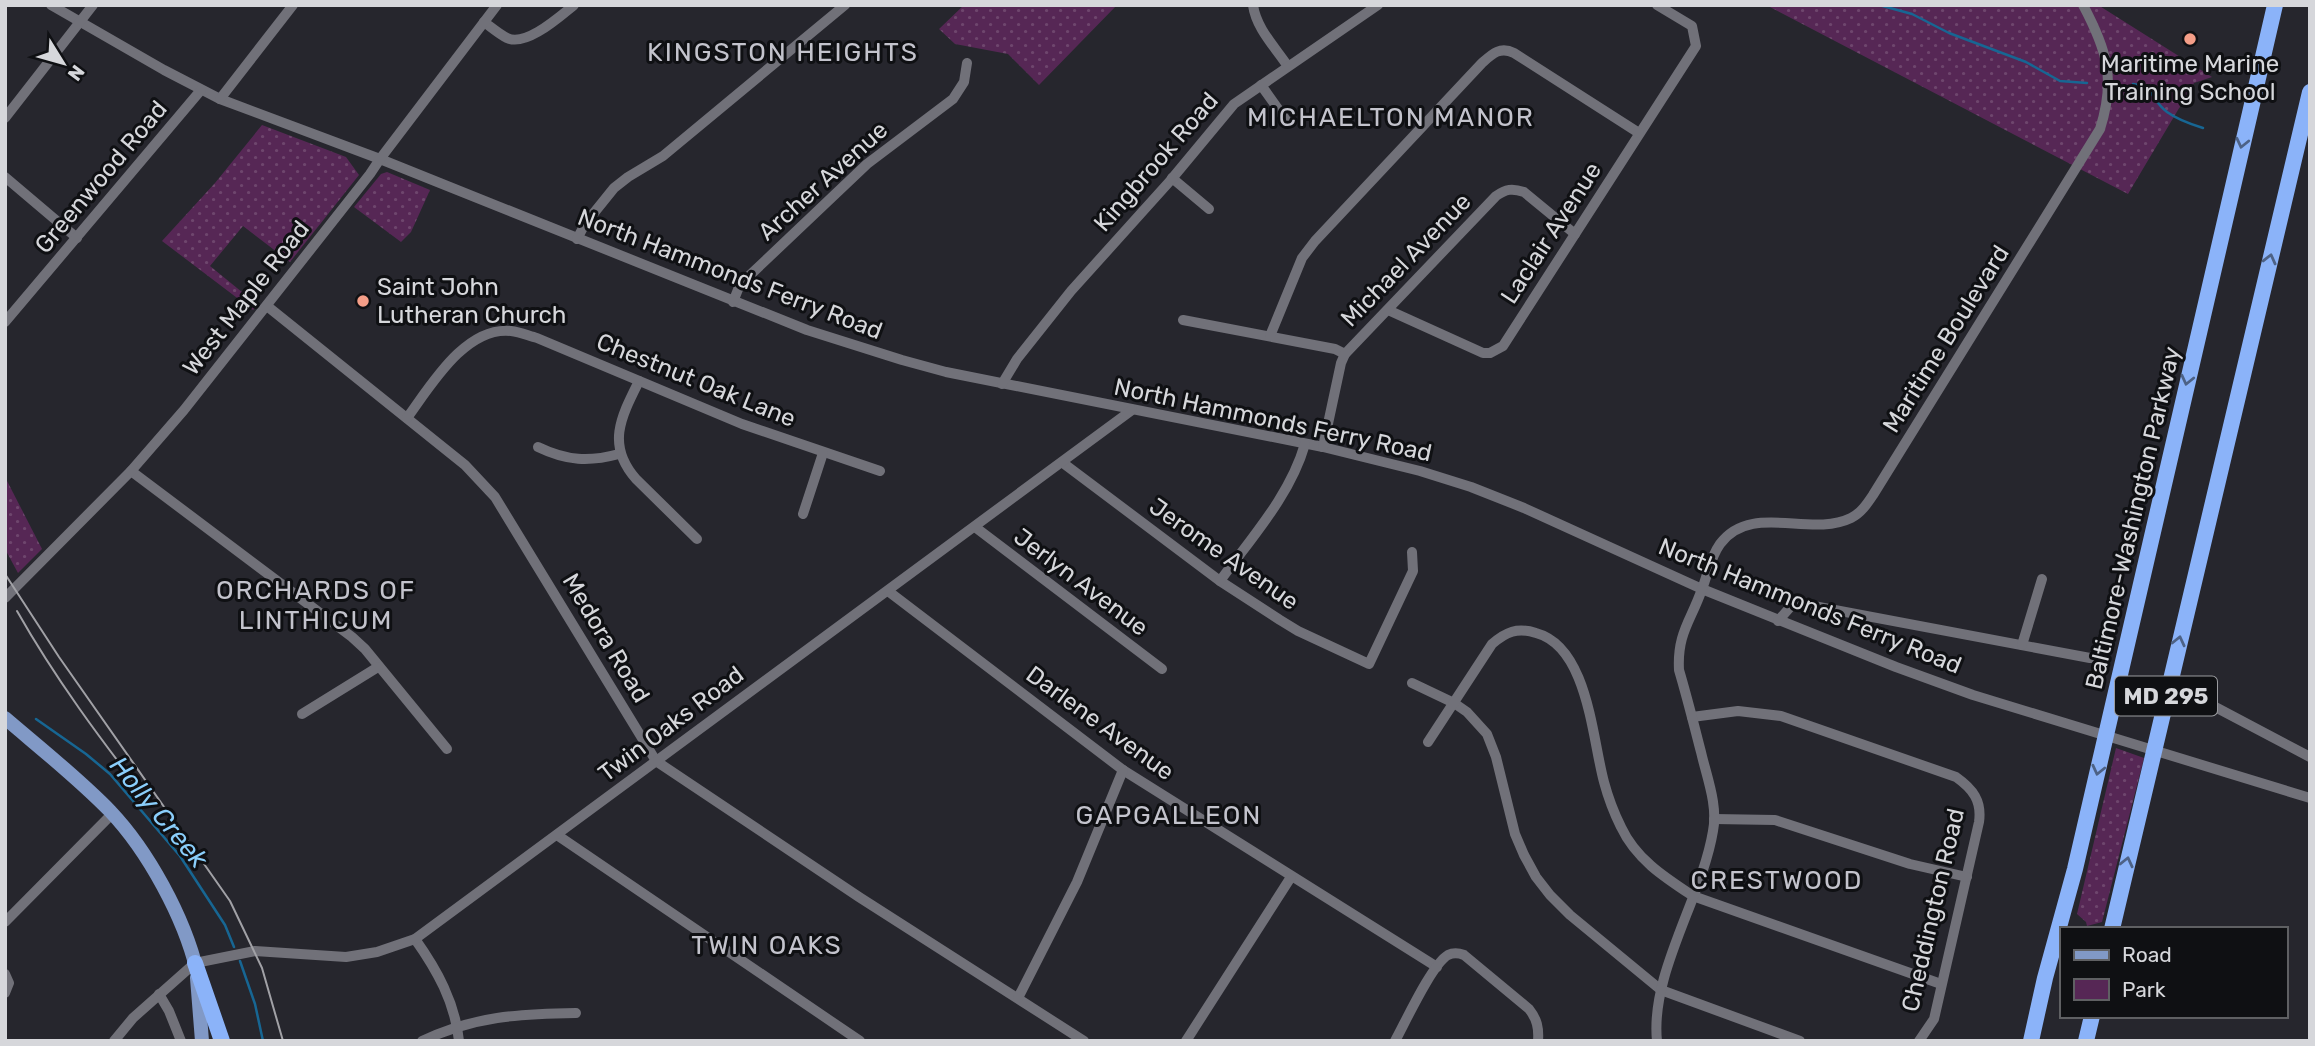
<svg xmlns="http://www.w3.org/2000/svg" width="2315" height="1046" viewBox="0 0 2315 1046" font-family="Rubik,sans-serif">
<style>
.green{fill:url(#green-dots)}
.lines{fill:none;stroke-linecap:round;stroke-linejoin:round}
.stream{stroke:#176693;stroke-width:2.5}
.minor{stroke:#717179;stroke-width:10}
.major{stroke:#8199c6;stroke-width:14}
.highway{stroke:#8bb3f9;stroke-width:16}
.tram{stroke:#a1a1a6;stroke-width:2}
.oneway{stroke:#4d6286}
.poi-dot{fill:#f49e88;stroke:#0f1013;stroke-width:2.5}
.labels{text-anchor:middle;stroke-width:6;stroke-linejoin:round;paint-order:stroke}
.shield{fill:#0f1013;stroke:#9a9b9f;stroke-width:2}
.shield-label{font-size:23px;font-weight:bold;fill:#d6d7db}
.poi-label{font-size:24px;fill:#d6d7db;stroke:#0f1013}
.street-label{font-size:24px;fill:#d6d7db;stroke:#0f1013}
.neighbourhood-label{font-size:26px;letter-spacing:2px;fill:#c3c3cc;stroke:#0f1013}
.water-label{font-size:26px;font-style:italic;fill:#8acefb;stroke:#0f1013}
</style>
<defs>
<pattern id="green-dots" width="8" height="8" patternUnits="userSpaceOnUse" patternTransform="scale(1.75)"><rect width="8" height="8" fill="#562755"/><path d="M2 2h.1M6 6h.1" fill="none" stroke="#6e466d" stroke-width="1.8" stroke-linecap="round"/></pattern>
</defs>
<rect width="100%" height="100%" fill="#26262d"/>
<!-- green -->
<g class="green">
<path d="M964,5H1117L1039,85L1008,54L955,44L939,29Z"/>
<path d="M1766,5H2098L2212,77L2194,83L2128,194Z"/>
<path d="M262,125L346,157L359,175L290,262L243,226L210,266L258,305L253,310L162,241L215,183Z"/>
<path d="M387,172L430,190L411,232L401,242L354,207L381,174Z"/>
<path d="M5,477L42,549L18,573L5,549Z"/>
<path d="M2116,748L2144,758L2102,922L2087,926L2086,922L2077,914Z"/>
</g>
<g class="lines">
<!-- stream -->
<g class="stream">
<path d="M1879,5L1912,14L1949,33L2026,62L2060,81L2087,83"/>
<path d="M2133,84C2155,87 2151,100 2167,112C2178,120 2190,124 2203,128"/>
<path d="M36,719L86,754L110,774L180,856L225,925L234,947"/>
<path d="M240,961L255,1004L263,1041"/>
</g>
<!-- minor -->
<g class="minor">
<path d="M51,5L164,70L220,99L380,159L807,330L902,360L946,372L1323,447L1420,471L1471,487L1524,508L1702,589L1896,667L1973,695L2310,798"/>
<path d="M1253,5C1256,28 1275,47 1287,65"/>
<path d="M484,22C491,27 499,34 507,38C526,47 559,17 574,5"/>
<path d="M1261,85L1288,123"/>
<path d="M220,99L293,5"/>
<path d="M5,118L93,5"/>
<path d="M5,177L77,238"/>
<path d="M1172,178L1209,209"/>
<path d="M577,239L585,224L614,188L628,177L663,156L845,5"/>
<path d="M733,302L739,287L748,277L867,164L953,99L964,82L967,63"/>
<path d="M267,306L465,465L495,497L656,761L859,897L1084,1041"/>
<path d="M1388,310L1483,353H1490L1503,346L1696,46L1692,26L1657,5"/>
<path d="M1183,320L1335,349L1345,354"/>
<path d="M5,322L201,90"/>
<path d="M1270,336L1302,258L1315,241L1482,63C1492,54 1500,46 1514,53L1639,133"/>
<path d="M639,381C621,417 606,445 636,479L697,539"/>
<path d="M1002,384L1017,359L1071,291L1170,181L1234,104L1378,5"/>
<path d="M407,418C430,387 465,326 511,331C520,332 529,336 537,338L742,424L880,471"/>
<path d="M538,447C567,461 589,462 619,454"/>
<path d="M1323,447L1341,363L1345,354L1496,196C1506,189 1512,188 1524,192L1575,234"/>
<path d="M1063,463L1220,581L1280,620L1298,631L1369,664L1413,571L1412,552"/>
<path d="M131,471L352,637L365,649L447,749"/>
<path d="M803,514L823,453"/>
<path d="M975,527L1162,669"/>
<path d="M1220,581C1251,538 1290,496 1305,444"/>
<path d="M888,591L1123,770L1437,967"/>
<path d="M5,598L131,471L184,410L370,174L380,159L497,5"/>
<path d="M1778,621L1792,605L1803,604L2090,658"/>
<path d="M2022,645L2042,579"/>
<path d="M1412,683L1454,703L1467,712L1487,734L1496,757L1515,834L1524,855L1536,877L1550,895L1570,915L1661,990L1800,1041"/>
<path d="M2202,700L2310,757"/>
<path d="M302,714L378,667"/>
<path d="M1692,717L1738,711L1781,716L1956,777C1973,789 1982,801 1979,822L1934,1019L1919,1041"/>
<path d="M1428,742L1492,644C1506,632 1517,627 1536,633C1588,647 1592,738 1604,782C1608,797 1614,813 1621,827C1636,859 1664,877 1693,896L1941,984"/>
<path d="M1714,819L1775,820L1910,864L1967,877"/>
<path d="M557,835L860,1041"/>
<path d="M5,922L112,814"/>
<path d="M415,939C437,970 455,1002 459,1041"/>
<path d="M5,974L9,983L5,993"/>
<path d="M159,994L169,1011L181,1041"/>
<path d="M1018,998L1077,882L1123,770"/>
<path d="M114,1041L133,1018L195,963L255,951L346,957L377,952L415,939L1132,410"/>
<path d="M422,1041C475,1016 518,1014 576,1013"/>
<path d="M1186,1041L1291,877"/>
<path d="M1395,1041C1405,1023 1432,964 1448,955C1454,952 1459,953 1464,955L1529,1009C1537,1019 1539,1028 1538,1041"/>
<path d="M1657,1041C1650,973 1702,898 1713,831C1718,805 1707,778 1701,752C1694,725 1687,697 1679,670C1677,633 1691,621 1702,589C1708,574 1710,558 1720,544C1751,502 1810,538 1851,518C1861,513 1867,504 1873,495L2100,129C2116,79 2107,50 2083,5"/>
</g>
<!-- major -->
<g class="major">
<path d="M5,718C40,748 78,778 110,811C148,851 184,917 197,971"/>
<path d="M197,978L202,1041"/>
</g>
<!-- highway -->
<g class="highway">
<path d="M2112,929L2310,92"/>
<path d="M195,963L222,1041"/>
<path d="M2031,1041L2045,978L2075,869L2275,5"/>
<path d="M2086,1041L2092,1016"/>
</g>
<!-- tram -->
<g class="tram">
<path d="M5,574L59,657L230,901L262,968L283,1041"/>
<path d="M17,611C55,678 100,739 148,800"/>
</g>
</g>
<!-- one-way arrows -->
<defs><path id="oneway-chevron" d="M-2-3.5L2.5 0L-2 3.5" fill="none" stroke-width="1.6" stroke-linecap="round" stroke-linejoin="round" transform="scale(1.75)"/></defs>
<g class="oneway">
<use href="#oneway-chevron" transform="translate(2242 143) rotate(103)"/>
<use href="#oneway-chevron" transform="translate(2270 259) rotate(-76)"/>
<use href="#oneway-chevron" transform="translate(2187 380) rotate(103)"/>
<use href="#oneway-chevron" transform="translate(2179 641) rotate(-77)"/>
<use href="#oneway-chevron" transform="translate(2098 770) rotate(103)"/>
<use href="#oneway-chevron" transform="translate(2127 862) rotate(-77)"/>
</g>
<!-- markers -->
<g class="poi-dot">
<circle cx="2190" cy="39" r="7"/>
<circle cx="363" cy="301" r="7"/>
</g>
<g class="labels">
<!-- shield labels -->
<rect class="shield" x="2115" y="676.5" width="102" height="39" rx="5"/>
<g class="shield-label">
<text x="2166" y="704">MD 295</text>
</g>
<!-- poi labels -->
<g class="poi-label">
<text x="2190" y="72">Maritime Marine<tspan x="2190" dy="28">Training School</tspan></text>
<text x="377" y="295" text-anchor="start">Saint John<tspan x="377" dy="28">Lutheran Church</tspan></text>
</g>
<!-- street labels -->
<g class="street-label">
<text transform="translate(1156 162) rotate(-49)" y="8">Kingbrook Road</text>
<text transform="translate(101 177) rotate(-50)" y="8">Greenwood Road</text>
<text transform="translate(823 181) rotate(-42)" y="8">Archer Avenue</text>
<text transform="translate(1551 233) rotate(-57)" y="8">Laclair Avenue</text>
<text transform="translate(1406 260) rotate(-46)" y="8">Michael Avenue</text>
<text transform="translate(730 274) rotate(21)" y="8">North Hammonds Ferry Road</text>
<text transform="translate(246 298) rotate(-52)" y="8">West Maple Road</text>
<text transform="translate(1946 339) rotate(-58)" y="8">Maritime Boulevard</text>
<text transform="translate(696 380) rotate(22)" y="8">Chestnut Oak Lane</text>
<text transform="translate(1273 420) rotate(12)" y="8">North Hammonds Ferry Road</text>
<text transform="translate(2133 518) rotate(-77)" y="8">Baltimore-Washington Parkway</text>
<text transform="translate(1224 554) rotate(35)" y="8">Jerome Avenue</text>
<text transform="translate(1081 582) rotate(37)" y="8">Jerlyn Avenue</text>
<text transform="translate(1810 606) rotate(22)" y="8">North Hammonds Ferry Road</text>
<text transform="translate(606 638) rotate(59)" y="8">Medora Road</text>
<text transform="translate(1100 723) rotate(36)" y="8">Darlene Avenue</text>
<text transform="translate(671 724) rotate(-37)" y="8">Twin Oaks Road</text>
<text transform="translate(1933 910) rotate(-77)" y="8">Cheddington Road</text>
</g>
<!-- neighbourhood labels -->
<g class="neighbourhood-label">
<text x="783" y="61">KINGSTON HEIGHTS</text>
<text x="1391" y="126">MICHAELTON MANOR</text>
<text x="316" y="599">ORCHARDS OF<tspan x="316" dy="30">LINTHICUM</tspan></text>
<text x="1169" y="824">GAPGALLEON</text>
<text x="1777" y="889">CRESTWOOD</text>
<text x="767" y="954">TWIN OAKS</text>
</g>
<!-- water labels -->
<g class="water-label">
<text transform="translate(159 812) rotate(50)" y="9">Holly Creek</text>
</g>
</g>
<!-- border -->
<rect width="2315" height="1046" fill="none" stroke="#d6d7db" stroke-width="14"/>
<!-- legend -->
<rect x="2060" y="927" width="228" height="91" fill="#0f1013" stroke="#5f6063" stroke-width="2"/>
<rect x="2074" y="950" width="35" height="10" fill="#8199c6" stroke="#5f6063" stroke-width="2"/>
<text x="2122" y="962" font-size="21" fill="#d6d7db">Road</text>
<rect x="2074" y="979" width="35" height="21" fill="#562755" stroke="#5f6063" stroke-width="2"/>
<text x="2122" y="997" font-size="21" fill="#d6d7db">Park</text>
<!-- north arrow -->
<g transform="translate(63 63) rotate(127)" stroke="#0f1013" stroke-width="5" paint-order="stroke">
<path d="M0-5L12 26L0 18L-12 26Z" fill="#d6d7db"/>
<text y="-10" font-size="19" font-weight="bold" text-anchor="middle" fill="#d6d7db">N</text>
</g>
</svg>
